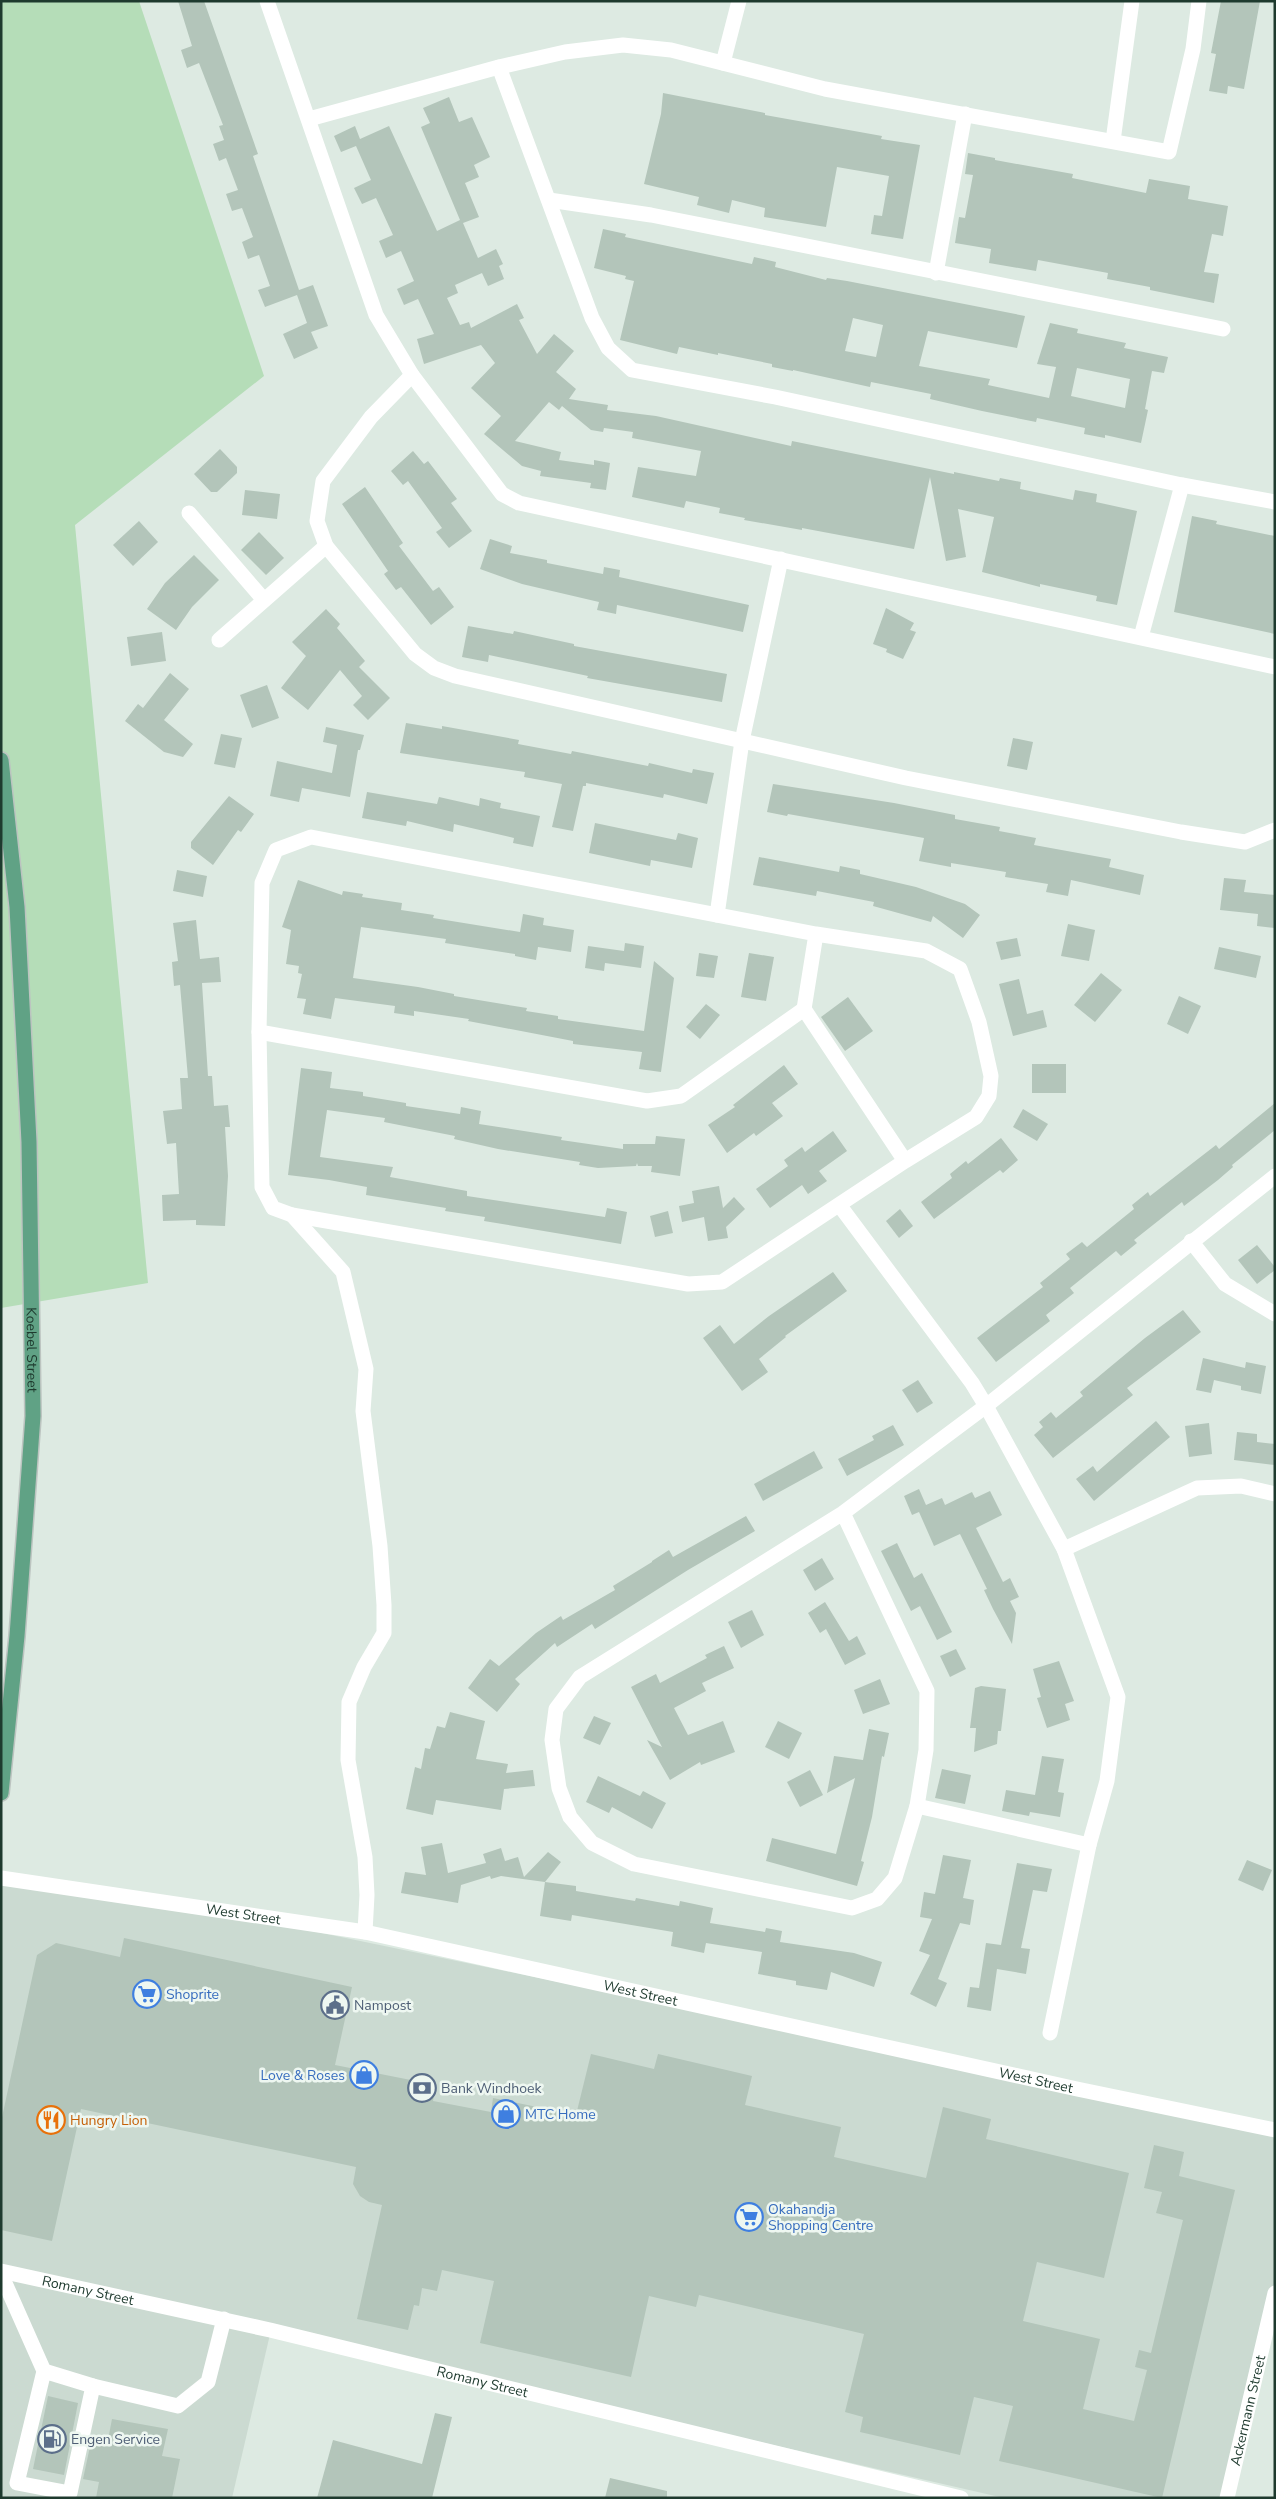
<svg xmlns="http://www.w3.org/2000/svg" width="1276" height="2499" viewBox="0 0 1276 2499" font-family="'Nunito Sans',sans-serif">
<style>
.built{fill:#cbdad1}
.green{fill:#b5ddb8}
.building{fill:#b3c5ba;fill-rule:evenodd}
.lines{fill:none;stroke-linecap:round;stroke-linejoin:round}
.major-casing{stroke:#bcc4c0;stroke-width:18}
.minor{stroke:#fff;stroke-width:15}
.major{stroke:#60a285;stroke-width:15}
.labels{text-anchor:middle;stroke-width:5;stroke-linejoin:round;paint-order:stroke}
.street-label{font-size:14px;fill:#1e3a2e;stroke:#eef7f1}
.shop-label{font-size:14px;fill:#366cbe;stroke:#eef7f1;text-anchor:start}
.service-label{font-size:14px;fill:#4e5e75;stroke:#eef7f1;text-anchor:start}
.food-label{font-size:14px;fill:#c56008;stroke:#eef7f1;text-anchor:start}
</style>
<rect width="100%" height="100%" fill="#ddeae2"/>
<!-- built -->
<path class="built" d="M1,1878L186,1905L1275,2130V2293L1227,2498H1004L271,2330L232,2498H1Z"/>
<!-- green -->
<path class="green" d="M1,1H139L264,376L75,525L148,1283L1,1308Z"/>
<!-- building -->
<g class="building">
<path d="M178,1H204L258,154L253,156L299,290L313,285L328,326L311,332L318,348L294,359L283,334L307,323L297,295L265,307L258,290L270,286L259,255L248,259L242,242L253,237L242,208L232,211L226,194L238,190L226,158L219,161L213,144L224,140L219,126L223,125L199,63L187,68L181,50L192,46Z"/>
<path d="M1221,1H1260L1244,89L1228,86L1227,94L1209,91L1216,54L1211,53Z"/>
<path d="M663,93L765,113V115L882,136L881,139L920,145L903,239L871,234L874,215L882,216L889,176L837,167L826,227L764,217L765,208L732,200L729,213L697,205L699,197L644,184L661,114Z"/>
<path d="M449,97L459,122L472,117L490,157L474,165L479,177L465,183L479,217L463,223L478,258L496,249L503,264L499,266L504,279L488,286L482,273L455,285L458,293L447,298L460,325L469,322L471,328L517,304L524,318L519,320L537,354L554,334L574,351L556,372L576,389L569,399L608,405L607,410L656,416L791,446L792,441L954,474V472L999,481L1000,478L1021,482L1020,489L1073,500L1075,490L1097,494L1096,502L1137,511L1117,605L1096,601L1097,596L1040,584V587L982,572L994,517L958,509L966,557L946,561L930,477L914,549L802,528V530L744,520L745,518L719,513L720,508L686,501L684,508L632,497L638,467L696,476L701,451L632,438L633,432L604,428L603,432L591,430L562,406L559,410L549,402L515,441L561,452L559,460L594,465V460L610,463L606,490L590,488L591,483L540,476L541,471L522,466L484,434L501,416L471,388L495,363L481,345L424,364L417,339L434,334L418,299L404,305L397,289L414,281L401,251L386,258L379,241L393,235L376,198L362,204L354,188L371,180L356,146L341,152L334,136L355,126L360,139L389,126L437,231L460,220L421,127L430,123L423,108Z"/>
<path d="M968,153L995,158V160L1073,174L1072,178L1146,193L1149,179L1190,186L1188,199L1228,206L1223,236L1212,234L1204,272L1219,274L1214,303L1150,290V287L1107,279L1108,273L1038,260L1036,271L989,263L991,249L955,243L959,217L965,218L973,175L965,174Z"/>
<path d="M603,229L626,234L625,237L752,264L754,257L776,262L775,267L826,280L827,278L847,281L1025,316L1017,348L928,331L919,366L990,379L988,385L1049,398L1056,367L1037,364L1050,323L1078,329L1077,333L1126,343L1124,348L1168,357L1164,373L1152,371L1145,409L1148,410L1141,443L1105,435V438L1084,434L1085,428L1037,418L1036,422L982,411L930,399L931,394L871,382L870,387L793,370V371L772,367V364L718,353V355L679,347L677,354L620,340L634,281L625,279L626,276L594,268ZM853,318L883,325L876,357L845,351ZM1077,368L1130,379L1125,408L1071,396Z"/>
<path d="M220,449L237,467V473L217,492H211L194,474Z"/>
<path d="M413,451L424,464L428,461L457,499L451,503L472,531L449,548L436,532L442,528L408,481L403,485L391,471Z"/>
<path d="M365,487L403,543L399,546L433,591L439,587L454,607L431,625L401,587L396,590L384,574L388,571L342,504Z"/>
<path d="M245,490L280,494L277,519L242,515Z"/>
<path d="M1192,516L1217,521L1216,524L1275,536V634L1174,612Z"/>
<path d="M139,521L158,542L133,566L113,545Z"/>
<path d="M259,532L284,558L266,575L241,550Z"/>
<path d="M490,539L512,546L510,553L547,560V563L603,574L604,567L620,570L619,577L749,605L743,632L617,605L616,614L597,610L599,602L522,584L480,569Z"/>
<path d="M194,555L219,580L192,607L176,630L147,609L165,583Z"/>
<path d="M886,608L914,623L910,630L916,632L903,659L886,652L887,649L873,644Z"/>
<path d="M326,609L340,624L337,628L365,661L359,667L390,698L368,720L353,705L362,696L340,670L308,710L281,688L306,656L292,642Z"/>
<path d="M468,626L513,634L514,631L574,644V646L727,674L722,702L587,678L588,676L489,655L488,662L462,657Z"/>
<path d="M162,632L166,661L131,666L127,637Z"/>
<path d="M170,673L189,689L164,720L193,744L183,757L164,752L125,721L138,704L143,708Z"/>
<path d="M267,685L279,718L252,728L240,695Z"/>
<path d="M406,723L442,729V726L519,740L518,744L571,754L572,751L648,766L649,763L692,773L693,769L714,773L707,804L664,794L663,798L586,783V786H583L573,831L552,827L562,784L524,777L525,772L400,753Z"/>
<path d="M326,727L364,735L360,750H358L350,797L302,788L299,802L270,796L277,761L332,773L337,745L323,742Z"/>
<path d="M221,734L242,738L235,768L214,764Z"/>
<path d="M1013,738L1033,742L1027,770L1007,766Z"/>
<path d="M773,784L894,803L955,815V819L1000,827L999,831L1036,838L1034,845L1111,859L1109,867L1144,875L1140,895L1071,880L1068,896L1046,892L1048,884L1005,877L1006,872L951,863V867L919,861L924,838L788,814L787,816L767,812Z"/>
<path d="M367,792L437,804L439,797L479,806L480,798L501,803L500,808L540,816L533,847L513,843L514,838L454,824L453,832L407,821L406,826L362,818Z"/>
<path d="M229,796L254,814L241,832L238,830L213,865L191,848V842Z"/>
<path d="M595,823L676,840L678,833L698,838L692,868L651,860L650,866L589,853Z"/>
<path d="M759,857L839,872L840,866L860,870V874L916,887L965,904L980,915L963,938L933,916L931,922L873,906L874,902L817,891L816,896L753,885Z"/>
<path d="M177,870L207,876L203,897L173,891Z"/>
<path d="M1224,878L1246,880L1244,892L1275,895V928L1257,926L1258,914L1220,910Z"/>
<path d="M298,880L342,895L343,891L363,894L362,897L402,903L401,910L434,915L433,918L520,932L523,914L544,918L543,925L574,930L571,952L538,947L536,960L515,956V954L445,943L446,939L361,927L353,978L418,987L454,994V996L527,1008L526,1011L558,1016V1019L644,1031L654,961L674,978L661,1072L639,1069L642,1052L573,1044V1041L468,1021L469,1019L414,1011V1016L394,1013L395,1006L335,998L331,1019L303,1014L306,999L297,998L302,974L298,973L299,966L286,964L291,930L282,927Z"/>
<path d="M196,920L200,959L219,957L221,982L202,983L208,1076H212L214,1106L228,1105L230,1127H225L228,1176L225,1226L196,1225V1220L163,1221L162,1195L179,1194L176,1143L167,1144L163,1111L182,1109L180,1078H188L180,985L174,986L172,962L178,961L173,923Z"/>
<path d="M1068,924L1095,930L1089,961L1061,956Z"/>
<path d="M1017,938L1021,956L1001,960L996,942Z"/>
<path d="M625,943L644,946L641,968L605,963L604,971L585,968L588,946L624,951Z"/>
<path d="M1219,947L1261,956L1256,978L1214,969Z"/>
<path d="M699,953L718,956L714,978L696,976Z"/>
<path d="M749,953L774,957L766,1001L741,997Z"/>
<path d="M1101,973L1122,990L1095,1022L1074,1005Z"/>
<path d="M1019,979L1027,1014L1043,1010L1047,1027L1013,1036L999,984Z"/>
<path d="M1179,996L1201,1006L1188,1034L1167,1024Z"/>
<path d="M848,997L873,1031L845,1051L821,1017Z"/>
<path d="M706,1004L720,1015L700,1039L686,1027Z"/>
<rect x="1032" y="1064" width="34" height="29"/>
<path d="M784,1065L798,1084L772,1103L783,1116L756,1136L754,1133L727,1153L708,1125L735,1107L733,1105Z"/>
<path d="M301,1068L332,1072L330,1088L363,1092V1096L406,1103V1106L460,1114L461,1107L481,1111L479,1124L562,1137L561,1140L623,1149V1144H655L656,1136L685,1139L680,1176L651,1172L652,1166H638L637,1163L636,1166L598,1168L579,1165L580,1162L498,1149L454,1139L455,1136L384,1122L385,1118L327,1110L320,1157L393,1167L390,1177L467,1191V1196L605,1217L607,1208L627,1212L621,1244L484,1221L485,1217L445,1211L446,1208L366,1195L367,1187L329,1180L288,1175Z"/>
<path d="M1275,1103V1130L1232,1165L1233,1167L1218,1180L1184,1206L1182,1202L1134,1240L1137,1243L1121,1256L1116,1251L1070,1288L1074,1293L1046,1315L1050,1321L996,1362L977,1338L1043,1287L1040,1283L1070,1259L1066,1254L1082,1242L1087,1247L1134,1209L1132,1205L1148,1192L1150,1196L1216,1145L1219,1149Z"/>
<path d="M1023,1109L1048,1124L1037,1141L1013,1127Z"/>
<path d="M833,1131L847,1151L819,1171L827,1181L808,1194L802,1185L770,1208L756,1189L788,1166L784,1160L802,1147L805,1152Z"/>
<path d="M1001,1138L1018,1160L1003,1173L1000,1170L934,1219L921,1202L952,1178L950,1174L966,1161L968,1164Z"/>
<path d="M719,1186L723,1208L734,1197L745,1209L726,1227L728,1238L708,1241L704,1217L682,1222L679,1206L694,1203L692,1191Z"/>
<path d="M900,1209L913,1226L899,1238L886,1221Z"/>
<path d="M668,1211L673,1233L655,1237L650,1216Z"/>
<path d="M1257,1245L1275,1267V1270L1257,1284L1238,1260Z"/>
<path d="M833,1272L847,1291L785,1336L786,1337L759,1359L768,1372L742,1391L703,1338L720,1325L734,1344L769,1316Z"/>
<path d="M1183,1310L1201,1332L1127,1388L1133,1395L1053,1458L1034,1435L1043,1427L1039,1422L1051,1412L1056,1418L1083,1396L1080,1392L1145,1338Z"/>
<path d="M1203,1358L1245,1368L1246,1362L1266,1366L1261,1394L1241,1390V1386L1214,1380L1211,1393L1196,1390Z"/>
<path d="M918,1380L933,1403L917,1413L902,1390Z"/>
<path d="M1156,1421L1170,1437L1094,1501L1076,1479L1093,1466L1097,1472Z"/>
<path d="M1209,1423L1212,1454L1189,1457L1185,1426Z"/>
<path d="M893,1425L904,1445L847,1476L838,1459L874,1440L872,1436Z"/>
<path d="M1237,1432L1257,1434V1442L1275,1444V1465L1234,1460Z"/>
<path d="M814,1451L823,1468L763,1501L754,1484Z"/>
<path d="M919,1489L926,1505L942,1498L945,1505L972,1492L975,1498L990,1491L1002,1515L976,1528L1003,1582L1010,1578L1019,1597L1010,1601L1016,1613L1012,1644L993,1609L984,1590L987,1589L960,1534L934,1546L919,1512L912,1515L904,1496Z"/>
<path d="M746,1516L755,1531L688,1570L595,1629L592,1624L557,1647L555,1643L515,1679L520,1684L497,1712L468,1688L490,1659L499,1666L536,1633L561,1616L563,1620L615,1590L613,1586L652,1562V1561L669,1550L673,1557Z"/>
<path d="M897,1543L914,1578L922,1573L952,1632L937,1640L920,1606L911,1611L881,1551Z"/>
<path d="M822,1558L834,1579L815,1591L803,1570Z"/>
<path d="M825,1602L849,1641L857,1636L866,1654L845,1665L826,1629L820,1633L808,1613Z"/>
<path d="M752,1610L764,1635L741,1648L728,1622Z"/>
<path d="M724,1646L734,1668L702,1683L706,1691L674,1708L688,1735L723,1721L735,1752L701,1765L700,1762L670,1780L647,1740L662,1747L631,1687L656,1674L660,1683L707,1658L705,1655Z"/>
<path d="M956,1649L966,1669L950,1677L940,1656Z"/>
<path d="M1059,1661L1074,1701L1065,1704L1070,1720L1047,1728L1037,1698L1041,1697L1033,1669Z"/>
<path d="M880,1679L890,1704L863,1714L854,1690Z"/>
<path d="M981,1686L1006,1689L1001,1731H998L997,1744L974,1752L976,1728H970L975,1688Z"/>
<path d="M450,1712L485,1721L476,1759L508,1764L506,1773L533,1770L535,1786L504,1789L501,1810L436,1800L433,1815L406,1809L415,1767L421,1769L425,1748L430,1749L437,1726L445,1728Z"/>
<path d="M594,1716L611,1723L600,1745L583,1738Z"/>
<path d="M778,1721L802,1733L789,1759L765,1747Z"/>
<path d="M869,1729L889,1733L884,1757L882,1756L872,1817L861,1861L864,1862L857,1886L766,1861L772,1838L836,1854L855,1778L827,1793L834,1756L863,1760Z"/>
<path d="M1042,1756L1064,1759L1058,1792L1064,1793L1060,1817L1030,1812L1029,1816L1002,1811L1006,1790L1035,1795Z"/>
<path d="M942,1769L971,1775L965,1804L935,1798Z"/>
<path d="M810,1770L823,1795L800,1807L787,1782Z"/>
<path d="M598,1776L640,1796L643,1791L666,1803L652,1829L612,1807L609,1813L586,1802Z"/>
<path d="M442,1843L448,1873L486,1863L483,1854L501,1848L505,1861L518,1857L524,1877L548,1852L561,1862L545,1882L501,1876L491,1879L490,1876L461,1885L458,1903L401,1893L405,1872L426,1875L421,1847Z"/>
<path d="M943,1855L971,1860L963,1898L974,1900L970,1925L960,1923L938,1979L947,1983L936,2007L910,1994L930,1955L919,1951L932,1919L920,1917L924,1892L935,1894Z"/>
<path d="M1247,1860L1272,1870L1263,1891L1238,1880Z"/>
<path d="M1017,1863L1052,1869L1047,1892L1033,1890L1021,1948L1030,1949L1026,1974L997,1969L991,2011L967,2007L970,1987L979,1988L986,1943L1001,1945Z"/>
<path d="M545,1882L576,1886V1891L635,1901L636,1898L679,1906L680,1901L713,1908L710,1923L765,1932L766,1928L782,1931L780,1942L854,1953L882,1962L874,1987L831,1972L827,1990L796,1985V1981L758,1974L762,1952L706,1943L704,1953L671,1946L673,1932L572,1915L571,1921L540,1916Z"/>
<path d="M124,1938L352,1987L335,2065L436,2085L433,2101L491,2112L493,2098L576,2115L591,2054L654,2069L658,2054L752,2076L745,2105L841,2127L834,2157L926,2178L943,2107L991,2119L986,2139L1129,2173L1104,2278L1037,2262L1023,2321L1100,2339L1083,2409L1134,2421L1147,2370L1135,2367L1139,2350L1151,2353L1183,2220L1156,2213L1162,2192L1144,2188L1154,2145L1184,2152L1179,2176L1235,2190L1162,2498L999,2461L1013,2406L974,2397L960,2455L860,2432L863,2417L845,2412L864,2334L699,2295L696,2307L649,2296L631,2377L480,2343L494,2281L442,2270L437,2291L422,2288L419,2306L414,2305L408,2330L357,2319L382,2205L369,2202L360,2196L353,2184L356,2167L81,2109L52,2241L1,2230V2122L37,1955L56,1943L120,1957Z"/>
<path d="M48,2396L78,2403L64,2475L33,2469Z"/>
<path d="M435,2413L452,2417L432,2498H317L333,2440L422,2464Z"/>
<path d="M112,2419L168,2429L162,2456L180,2459L172,2498H96L99,2482L83,2479L91,2442L107,2445Z"/>
<path d="M610,2478L667,2491V2498H605Z"/>
</g>
<g class="lines">
<defs>
<g id="major">
<path id="s4" d="M1,760L17,907L29,1142L33,1416L17,1636L1,1793"/>
</g>
</defs>
<!-- major casing -->
<use href="#major" class="major-casing"/>
<!-- minor -->
<g class="minor">
<path d="M267,1L376,315L412,375L502,494L519,503L1275,667"/>
<path d="M723,63L739,1"/>
<path d="M499,67L592,318L608,348L632,370L775,397L1182,485L1275,502"/>
<path d="M309,119L499,67L565,52L623,45L671,50L825,89L1169,152L1193,49L1199,1"/>
<path d="M1113,141L1132,1"/>
<path d="M549,200L651,215L1223,329"/>
<path d="M936,273L965,114"/>
<path d="M412,375L371,417L323,481L317,521L326,546L415,654L434,668L455,676L906,778L1181,832L1245,842L1275,830"/>
<path d="M189,513L264,600"/>
<path d="M1141,637L1182,485"/>
<path d="M219,640L326,546"/>
<path d="M717,915L742,741L781,559"/>
<path d="M816,934L926,951L960,969L979,1022L991,1076L989,1096L976,1117L905,1161L722,1282L688,1284L292,1215L273,1208L262,1187L259,1032L262,883L276,850L311,837L816,934L804,1009L905,1161"/>
<path d="M259,1032L647,1101L681,1096L804,1009"/>
<path d="M840,1206L972,1383L986,1406L1064,1549L1118,1697L1107,1781L1089,1845L1050,2033"/>
<path d="M292,1215L343,1272L366,1369L363,1411L380,1546L384,1605V1633L364,1667L349,1702L348,1760L365,1857L367,1895L365,1932"/>
<path d="M1191,1241L1225,1284L1275,1314"/>
<path d="M843,1513L927,1691L926,1750L917,1806L895,1878L877,1899L852,1908L634,1864L592,1843L570,1817L559,1788L552,1740L556,1709L580,1677L843,1513L986,1406L1275,1176"/>
<path d="M1064,1549L1197,1488L1241,1486L1275,1494"/>
<path d="M917,1806L1089,1845"/>
<path id="s1" d="M1,1878L365,1932L1077,2089L1275,2130"/>
<path id="s2" d="M1,2271L270,2330L961,2498"/>
<path d="M1,2274L44,2371L17,2483L70,2493L93,2386L44,2371"/>
<path d="M93,2386L178,2406L208,2382L224,2319"/>
<path id="s3" d="M1227,2498L1275,2293"/>
</g>
<!-- major -->
<use href="#major" class="major"/>
</g>
<!-- icons -->
<defs>
<symbol id="supermarket-ring" viewBox="-11 -11 22 22"><circle r="9.5" fill="#eef7f1" stroke="#3f7fe0" stroke-width="1.5"/><path d="M-6-5.5h2.5l.6 2H6L4.5 2H-2.5L-4.4-4H-6ZM-1.5 3.2a1.3 1.3 0 1 0 .1 0ZM3 3.2a1.3 1.3 0 1 0 .1 0Z" fill="#3f7fe0"/></symbol>
<symbol id="civic-ring" viewBox="-11 -11 22 22"><circle r="9.5" fill="#eef7f1" stroke="#5c6f8a" stroke-width="1.5"/><path d="M-.6-6.5H3V-4.5H.6V-3L4-1V1h2V6H-6V1h2V-1L-.6-3ZM-1.2 2.5V6h2.4V2.5Z" fill="#5c6f8a"/></symbol>
<symbol id="shop-ring" viewBox="-11 -11 22 22"><circle r="9.5" fill="#eef7f1" stroke="#3f7fe0" stroke-width="1.5"/><path d="M-5-2.5h2.3a2.7 3.5 0 0 1 5.4 0H5L5.5 6h-11ZM-1.5-2.5h3a1.5 2.3 0 0 0-3 0Z" fill="#3f7fe0"/></symbol>
<symbol id="bank-ring" viewBox="-11 -11 22 22"><circle r="9.5" fill="#eef7f1" stroke="#5c6f8a" stroke-width="1.5"/><path d="M-6-4H6V4H-6ZM0-2.3a2.3 2.3 0 1 0 0 4.6a2.3 2.3 0 1 0 0-4.6Z" fill="#5c6f8a"/></symbol>
<symbol id="restaurant-ring" viewBox="-11 -11 22 22"><circle r="9.5" fill="#eef7f1" stroke="#e8710a" stroke-width="1.5"/><path d="M-5-6h1v4h1v-4h1v4h1v-4h1v5L-1.5 .5V6h-2V.5L-5-1ZM5-6V6H3V1.5H1.5Q1.5-4 5-6Z" fill="#e8710a"/></symbol>
<symbol id="fuel-ring" viewBox="-11 -11 22 22"><circle r="9.5" fill="#eef7f1" stroke="#5c6f8a" stroke-width="1.5"/><path d="M-5.5-6h7V0h2V4h1.3V-2.5L3-4.5l.8-.8L6-3V5H2.5V1h-1V6h-7ZM-4.2-4.7v3.2H.2V-4.7Z" fill="#5c6f8a"/></symbol>
</defs>
<g fill-rule="evenodd">
<use href="#supermarket-ring" x="131" y="1978" width="32" height="32"/>
<use href="#civic-ring" x="319" y="1989" width="32" height="32"/>
<use href="#shop-ring" x="348" y="2059" width="32" height="32"/>
<use href="#bank-ring" x="406" y="2072" width="32" height="32"/>
<use href="#shop-ring" x="490" y="2098" width="32" height="32"/>
<use href="#restaurant-ring" x="35" y="2104" width="32" height="32"/>
<use href="#supermarket-ring" x="733" y="2201" width="32" height="32"/>
<use href="#fuel-ring" x="36" y="2423" width="32" height="32"/>
</g>
<g class="labels">
<!-- street labels -->
<g class="street-label">
<text dy="5" stroke="none"><textPath href="#s4" startOffset="591">Koebel Street</textPath></text>
<text dy="5" stroke="none"><textPath href="#s1" startOffset="245">West Street</textPath></text>
<text dy="5" stroke="none"><textPath href="#s1" startOffset="650">West Street</textPath></text>
<text dy="5" stroke="none"><textPath href="#s1" startOffset="1055">West Street</textPath></text>
<text dy="5" stroke="none"><textPath href="#s2" startOffset="89">Romany Street</textPath></text>
<text dy="5" stroke="none"><textPath href="#s2" startOffset="494">Romany Street</textPath></text>
<text dy="5" stroke="none"><textPath href="#s3" startOffset="90">Ackermann Street</textPath></text>
</g>
<!-- shop labels -->
<g class="shop-label">
<text x="166" y="1999">Shoprite</text>
<text x="345" y="2080" text-anchor="end">Love &amp; Roses</text>
<text x="525" y="2119">MTC Home</text>
<text x="768" y="2214">Okahandja<tspan x="768" dy="16">Shopping Centre</tspan></text>
</g>
<!-- service labels -->
<g class="service-label">
<text x="354" y="2010">Nampost</text>
<text x="441" y="2093">Bank Windhoek</text>
<text x="71" y="2444">Engen Service</text>
</g>
<!-- food labels -->
<g class="food-label">
<text x="70" y="2125">Hungry Lion</text>
</g>
</g>
<!-- border -->
<rect width="1276" height="2499" fill="none" stroke="#1e3a2e" stroke-width="5"/>
</svg>
